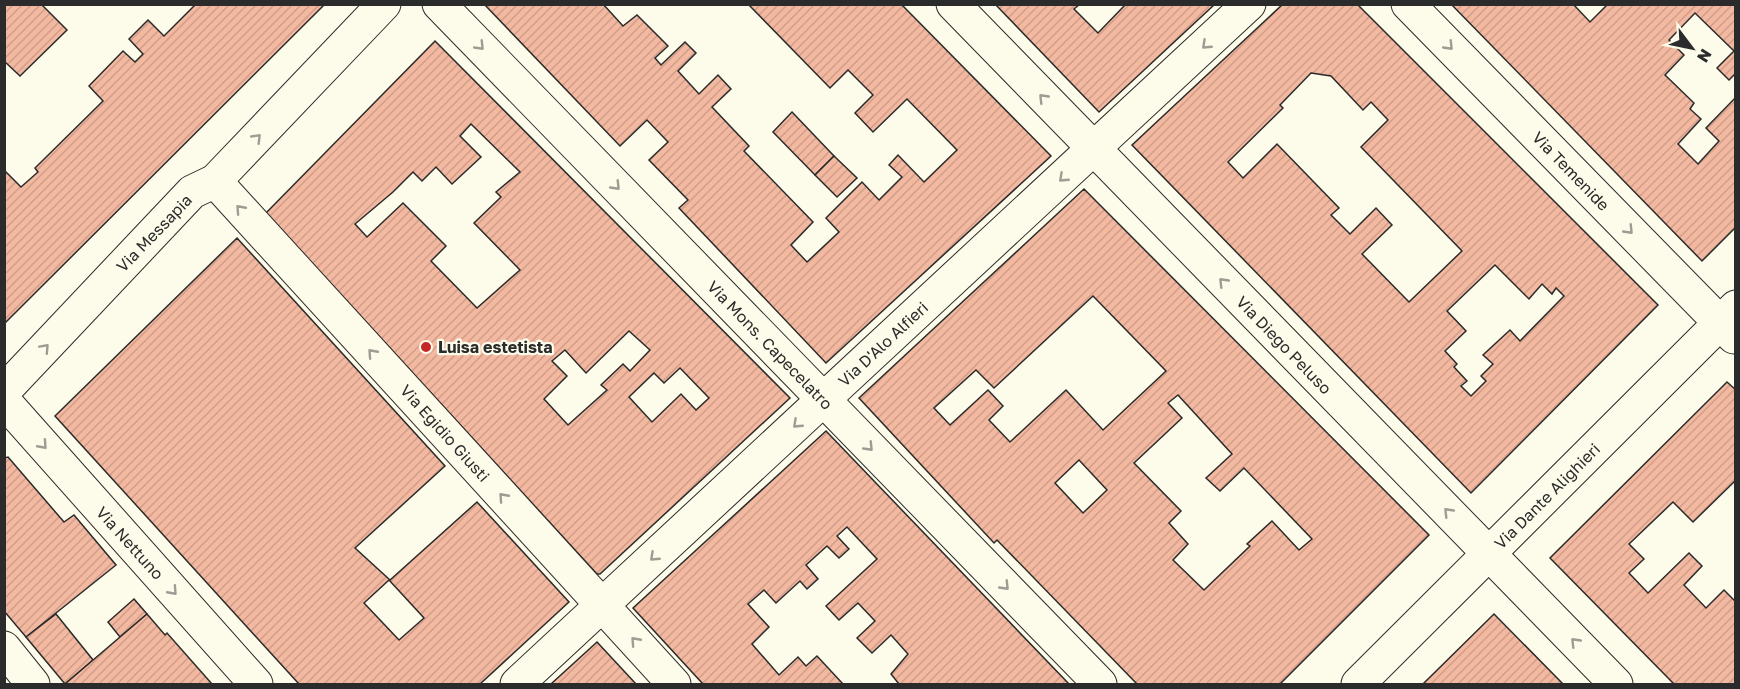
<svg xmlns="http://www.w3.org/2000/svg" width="1740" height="689" viewBox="0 0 1740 689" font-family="'Golos Text',sans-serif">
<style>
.building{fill:url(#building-hatch);stroke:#2b2b2b;stroke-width:1.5;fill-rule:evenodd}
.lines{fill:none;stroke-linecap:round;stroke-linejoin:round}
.minor-casing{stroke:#2b2b2b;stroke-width:35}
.minor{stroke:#fdfbea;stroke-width:33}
.oneway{stroke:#9e9d94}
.poi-dot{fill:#c62828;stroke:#fdfbea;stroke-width:2}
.labels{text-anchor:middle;stroke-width:4.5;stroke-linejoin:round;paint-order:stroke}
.street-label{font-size:16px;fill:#2b2b2b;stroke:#fdfbea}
.poi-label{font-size:16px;font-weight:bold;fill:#2b2b2b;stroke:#fdfbea;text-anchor:start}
</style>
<defs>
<pattern id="building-hatch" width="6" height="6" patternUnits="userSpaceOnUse" patternTransform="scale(1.5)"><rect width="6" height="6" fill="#f2b8a0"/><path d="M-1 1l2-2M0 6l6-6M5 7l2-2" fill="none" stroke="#d09e8a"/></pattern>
</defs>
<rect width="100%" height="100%" fill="#fdfbea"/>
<!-- building -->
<g class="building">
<path d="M4,4H41L67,30L20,76L4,61Z"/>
<path d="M196,4H325L4,324V170L21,187L38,172L35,168L103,101L89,86L123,51L135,62L143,54L129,39L148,20L164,36Z"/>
<path d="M484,4H603L623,26L637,15L668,46L655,58L661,65L685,42L696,53L678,71L699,94L718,75L731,89L712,107L749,146L744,151L813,222L791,245L807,262L839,232L826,218L862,182L879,200L902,177L889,165L898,155L924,182L957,150L907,99L873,132L855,113L873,95L848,70L830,88L748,4H901L1051,156L826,363L679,208L688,200L649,160L668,142L647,120L620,146Z"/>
<path d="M995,4H1080L1074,9L1098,33L1126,4H1215L1099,112Z"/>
<path d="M1283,4H1357L1658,305L1471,493L1132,145ZM1311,73L1331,76L1363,110L1371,102L1388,120L1361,147L1462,251L1409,302L1362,254L1392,225L1376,208L1350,234L1331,215L1339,208L1277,144L1243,178L1228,162L1283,108L1280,105ZM1495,265L1529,299L1542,284L1552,294L1556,288L1564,296L1520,341L1510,330L1483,355L1493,364L1481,376L1486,381L1471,396L1461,386L1467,381L1454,367L1457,364L1445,351L1466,331L1447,311Z"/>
<path d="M1451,4H1573L1590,22L1608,4H1736V73L1729,80L1717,68L1734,51L1695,13L1669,40L1684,55L1665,75L1694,103L1690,109L1701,119L1678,144L1698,164L1719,141L1706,128L1736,97V227L1702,261Z"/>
<path d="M435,41L790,398L600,574H597L266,213ZM471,124L520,172L496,192L501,197L474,223L520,270L477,308L431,261L446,246L403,203L367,237L355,224L393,192L413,172L422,181L436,167L452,184L481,157L460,136ZM629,331L650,350L630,371L623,364L601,385L607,390L568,425L544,399L567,376L552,361L565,350L586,373ZM680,368L709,398L696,410L681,394L652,422L629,397L654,373L664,383Z"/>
<path d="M792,112L834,156L815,175L773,132Z"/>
<path d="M834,156L857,178L837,197L815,175Z"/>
<path d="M1084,189L1429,535L1280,684H1137L997,540L994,543L859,398ZM1093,296L1166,371L1103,430L1066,390L1010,442L989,420L1003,406L988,390L950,425L934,408L976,370L994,388ZM1178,395L1232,454L1206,478L1220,491L1244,468L1312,539L1299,550L1272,521L1247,544L1250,546L1204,590L1173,560L1188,544L1169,523L1181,511L1134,463L1182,418L1168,403ZM1079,460L1107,490L1083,513L1055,483Z"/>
<path d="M237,238L445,466L355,548L390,580L477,502L569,602L480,684H299L55,416ZM389,580L424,618L399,640L364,603Z"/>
<path d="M1727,382L1736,390V480L1693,522L1673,502L1629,544L1644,559L1629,573L1648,593L1689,553L1702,566L1684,585L1706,608L1724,590L1736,602V684H1674L1550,558Z"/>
<path d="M826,431L1069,684H899L891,674L908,654L891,635L872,653L857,638L875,621L858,603L839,620L826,606L877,559L847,527L837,536L849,549L839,558L827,546L806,565L818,579L807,589L800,581L776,603L764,590L748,604L769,627L752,644L779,675L798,657L806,666L817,656L843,684H703L633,608Z"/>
<path d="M8,457L64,522L74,515L116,565L26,637L4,611V458Z"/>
<path d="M134,599L147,614L120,637L108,622Z"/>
<path d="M56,614L93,660L65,684L26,637Z"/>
<path d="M147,614L165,635L167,633L212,684H65Z"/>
<path d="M1494,614L1563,684H1423Z"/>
<path d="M597,642L636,684H551Z"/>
</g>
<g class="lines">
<defs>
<g id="minor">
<path d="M439,4L1100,684"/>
<path d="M953,4L1616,684"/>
<path d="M1408,4L1734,337"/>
<path d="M215,181L674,684"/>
<path d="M4,391L192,192L215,181L384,4"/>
<path d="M4,401L256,684"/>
<path d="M4,648L33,684"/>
<path d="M517,684L1249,4"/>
<path d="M1358,684L1736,307"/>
</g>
</defs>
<!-- minor casing -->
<use href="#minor" class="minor-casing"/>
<!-- minor -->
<use href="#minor" class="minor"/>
</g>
<!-- one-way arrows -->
<defs><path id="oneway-chevron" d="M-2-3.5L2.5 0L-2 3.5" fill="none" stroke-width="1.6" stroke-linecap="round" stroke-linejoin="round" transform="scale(1.5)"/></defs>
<g class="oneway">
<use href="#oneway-chevron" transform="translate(1206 45) rotate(137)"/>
<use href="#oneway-chevron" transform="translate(480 46) rotate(46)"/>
<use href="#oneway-chevron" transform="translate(1449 46) rotate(46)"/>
<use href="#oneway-chevron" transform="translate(1043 98) rotate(-134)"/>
<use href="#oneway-chevron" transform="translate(257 138) rotate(-46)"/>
<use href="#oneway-chevron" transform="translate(1063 178) rotate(137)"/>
<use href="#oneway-chevron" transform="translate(616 186) rotate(46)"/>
<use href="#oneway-chevron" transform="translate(240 209) rotate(-132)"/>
<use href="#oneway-chevron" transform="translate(1629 230) rotate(46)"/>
<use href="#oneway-chevron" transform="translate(1223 282) rotate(-134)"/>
<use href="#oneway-chevron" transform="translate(45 348) rotate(-47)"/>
<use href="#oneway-chevron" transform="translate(372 353) rotate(-132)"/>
<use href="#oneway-chevron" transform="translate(797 424) rotate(137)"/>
<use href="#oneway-chevron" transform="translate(43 445) rotate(48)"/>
<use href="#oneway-chevron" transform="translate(869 447) rotate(46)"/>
<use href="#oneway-chevron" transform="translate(503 497) rotate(-132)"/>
<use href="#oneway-chevron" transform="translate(1448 512) rotate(-134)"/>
<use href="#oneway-chevron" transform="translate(654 557) rotate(137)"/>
<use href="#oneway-chevron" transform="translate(1005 586) rotate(46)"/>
<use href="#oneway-chevron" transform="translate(173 591) rotate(48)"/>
<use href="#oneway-chevron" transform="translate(635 641) rotate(-132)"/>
<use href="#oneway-chevron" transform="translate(1575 642) rotate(-134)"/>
</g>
<!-- markers -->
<circle class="poi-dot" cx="426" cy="347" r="6"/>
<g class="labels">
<!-- street labels -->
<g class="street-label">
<text transform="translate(1571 171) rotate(46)" y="6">Via Temenide</text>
<text transform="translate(154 233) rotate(-46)" y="6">Via Messapia</text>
<text transform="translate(883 344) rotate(-43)" y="6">Via D'Alo Alfieri</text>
<text transform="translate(770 345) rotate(46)" y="6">Via Mons. Capecelatro</text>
<text transform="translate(1284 345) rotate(46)" y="6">Via Diego Peluso</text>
<text transform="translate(445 433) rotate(48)" y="6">Via Egidio Giusti</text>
<text transform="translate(1547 496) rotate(-45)" y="6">Via Dante Alighieri</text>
<text transform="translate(130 543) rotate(48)" y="6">Via Nettuno</text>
</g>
<!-- poi labels -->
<g class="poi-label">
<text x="438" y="353">Luisa estetista</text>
</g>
</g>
<!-- border -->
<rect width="1740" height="689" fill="none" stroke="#2b2b2b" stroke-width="12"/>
<!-- north arrow -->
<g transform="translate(1692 48) rotate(122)" stroke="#fdfbea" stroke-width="4.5" paint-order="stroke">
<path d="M0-4.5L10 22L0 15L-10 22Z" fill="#2b2b2b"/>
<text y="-9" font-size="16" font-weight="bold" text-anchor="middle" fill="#2b2b2b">N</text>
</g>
</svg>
